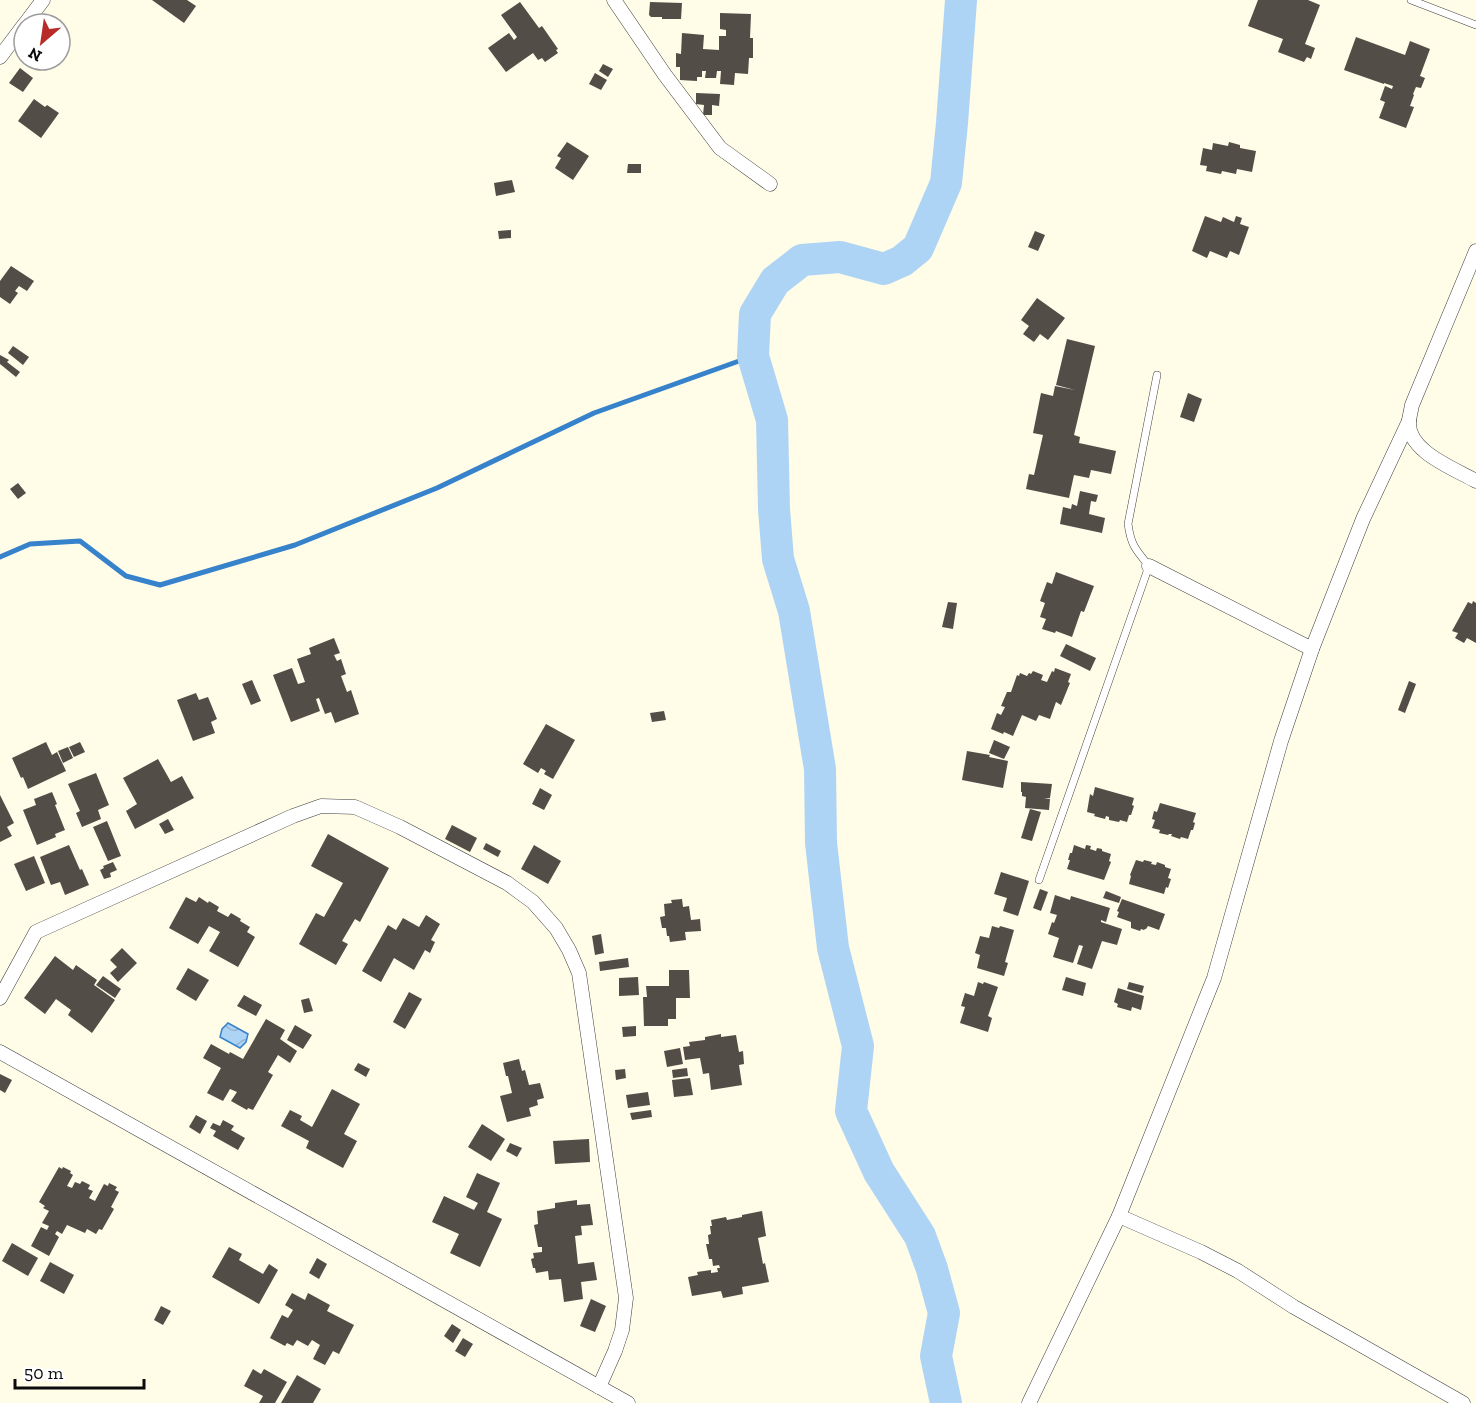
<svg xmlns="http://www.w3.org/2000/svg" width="1476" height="1403" viewBox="0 0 1476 1403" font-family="'Zilla Slab',serif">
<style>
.water{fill:url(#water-waves);stroke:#3682cb;stroke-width:1.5}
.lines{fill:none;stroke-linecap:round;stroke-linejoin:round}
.stream{stroke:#3682cb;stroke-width:5}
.river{stroke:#aed4f5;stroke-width:32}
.building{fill:#534d47}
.lane-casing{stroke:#3e3e3e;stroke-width:8}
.street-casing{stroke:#3e3e3e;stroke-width:15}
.lane{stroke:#fff;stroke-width:7}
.street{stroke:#fff;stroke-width:14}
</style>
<defs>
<pattern id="water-waves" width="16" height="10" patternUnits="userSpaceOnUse" patternTransform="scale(1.5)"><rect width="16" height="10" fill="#aed4f5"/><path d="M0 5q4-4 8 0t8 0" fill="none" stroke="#94b5d1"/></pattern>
</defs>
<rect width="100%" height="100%" fill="#fffce8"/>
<!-- water -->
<path class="water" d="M228,1023L248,1034L246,1042L240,1048L220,1037L222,1029Z"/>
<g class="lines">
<!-- stream -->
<path class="stream" d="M0,557L30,544L80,541L126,576L160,585L295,545L437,488L594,413L753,356"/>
<!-- river -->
<path class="river" d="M946,1403L936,1356L944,1313L932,1269L920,1236L879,1172L851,1111L858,1046L833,948L821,843L820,769L794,611L778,559L774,509L772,420L753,356L755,314L775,281L802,260L840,257L884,269L902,261L918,248L946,183L952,123L961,0"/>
</g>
<!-- building -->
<g class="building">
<path d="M152,0H187L196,6L184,23Z"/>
<path d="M1258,0H1308L1320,5L1305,44L1315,48L1311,59L1307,57L1304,62L1278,52L1283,39L1248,26Z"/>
<path d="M520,2L539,28L542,26L558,49L556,50L558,53L545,62L542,58L538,60L533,53L506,72L488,48L509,33L514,40L517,37L501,15Z"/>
<path d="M650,2L682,3L681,19H662V17H651L649,15Z"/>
<path d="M720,13L751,14L750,38H753V58H749L748,74L735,73L734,85L720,84L721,71H717L716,78H705L706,71H702V77H697V81L680,80V67H676V53L681,54L682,33L704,35L703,49L719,50V36H726V30L720,29Z"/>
<path d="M1356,37L1405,55L1410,41L1430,49L1420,76L1425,78L1421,88L1416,87L1413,94L1414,95L1410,106L1414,107L1406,128L1379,118L1385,102L1380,100L1385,86L1392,89L1393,86L1384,83V84L1344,70Z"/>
<path d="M603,64L613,69L608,77L599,71Z"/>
<path d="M20,68L33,78L23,92L9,83Z"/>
<path d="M595,73L607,80L601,90L589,84Z"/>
<path d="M696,93L720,94L719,106L712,105V115H703L704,105L696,104Z"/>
<path d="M34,99L45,107L47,105L59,113L41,138L18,121Z"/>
<path d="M567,142L589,156L573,180L555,168L561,158L557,156Z"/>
<path d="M1229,142L1240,145V148L1256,151L1252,172L1237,169L1236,174L1222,171L1221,174L1206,171L1207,166L1200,165L1203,148L1212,150L1213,143L1228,146Z"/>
<path d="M628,164H641V173H627Z"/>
<path d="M512,180L515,192L496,196L494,183Z"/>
<path d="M1205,216L1221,222L1223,217L1234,222L1236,216L1242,218L1240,224L1249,227L1239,255L1230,251L1227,258L1210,251L1207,258L1192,251Z"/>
<path d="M511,230V238L499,239L498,231Z"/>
<path d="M1035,231L1045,235L1038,251L1028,247Z"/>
<path d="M11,266L34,281L27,291L19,286L15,291L18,293L10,304L0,297V281Z"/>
<path d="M1037,298L1065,318L1048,340L1040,334L1034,342L1023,334L1029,326L1021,320Z"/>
<path d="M1067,339L1095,346L1074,435L1080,437L1079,443L1116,451L1111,474L1091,470L1089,478L1074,475L1069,498L1026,489L1029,474L1034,475L1043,435L1033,433L1041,393L1053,396L1055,386L1075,390L1056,385Z"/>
<path d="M13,346L29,357L23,365L8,353Z"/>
<path d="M0,355L9,360L7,362L20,372L16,377L0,364Z"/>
<path d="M1188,393L1202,399L1194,422L1180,417Z"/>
<path d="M18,483L26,493L18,499L10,489Z"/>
<path d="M1080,491L1098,495L1096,502L1091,501L1089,514L1105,518L1102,533L1060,524L1063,507L1071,509L1072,504L1077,506Z"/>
<path d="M1056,572L1094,586L1084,612L1081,611L1072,637L1056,631L1055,633L1042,629L1046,619L1040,617L1045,603L1040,601L1047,582L1052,584Z"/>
<path d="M1473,601L1476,603V643L1467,638L1464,643L1455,638L1458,633L1452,631L1468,602L1472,604Z"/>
<path d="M948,602L957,603L953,629L942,627Z"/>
<path d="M334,638L340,653L334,655L337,661L341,659L346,674L341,676L347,692L351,690L359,714L335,723L331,712L325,714L319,698L316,699L320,711L291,722L273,675L292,668L298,684L305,682L297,659L311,654L309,648Z"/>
<path d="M1066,644L1096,658L1090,671L1060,656Z"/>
<path d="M1055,668L1071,674L1068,682L1070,683L1061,705L1056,702L1050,719L1039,715L1036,721L1022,715L1013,736L1004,732L1003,734L991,729L997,713L1001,715L1005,707L1001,706L1007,692H1011L1017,675L1019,676L1020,673L1027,676L1029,673L1031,674L1033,671L1043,675L1041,680L1047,682L1052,671L1054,672Z"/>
<path d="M252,680L261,701L251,705L242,684Z"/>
<path d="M1409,681L1416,684L1405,713L1398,710Z"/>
<path d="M196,693L199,700L208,697L217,719L211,722L215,733L193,741L177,700Z"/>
<path d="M664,711L666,720L652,722L650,713Z"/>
<path d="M546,724L575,740L553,779L544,774L546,771L541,768L538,773L523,764Z"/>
<path d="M994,740L1010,747L1004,759L989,753Z"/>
<path d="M46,742L52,755L57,752L66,771L28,789L23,777L21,778L12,758Z"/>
<path d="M80,742L85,752L74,757L69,747Z"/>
<path d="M68,747L73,758L63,763L58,751Z"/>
<path d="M967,751L990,755L989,757L1008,761L1003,788L962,780Z"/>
<path d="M158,759L171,782L182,776L194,798L135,829L126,811L137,804L123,778Z"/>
<path d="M96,773L109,805L98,810L101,819L82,827L76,813L80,811L68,784Z"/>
<path d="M1021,782L1052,784L1050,798H1044L1050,799L1049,810L1025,808L1026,797L1022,796V792H1021Z"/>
<path d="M1095,787L1134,798L1132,805L1134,806L1131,815H1129L1127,822L1120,820L1119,822L1109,820V817L1106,816L1105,819L1094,816L1095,814L1087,812L1090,794L1093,796Z"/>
<path d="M540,788L552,795L544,810L532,804Z"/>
<path d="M52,792L57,804L55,805L65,830L55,834L56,837L37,845L23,810L36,805L34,799Z"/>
<path d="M0,795L14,823L7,827L12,836L0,842Z"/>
<path d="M1160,803L1196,813L1193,822L1195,823L1193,830H1191L1188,839L1181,837L1180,839L1171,836L1172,834H1169L1168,835L1159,833L1160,830L1152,828L1155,820L1152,819L1154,811L1157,812Z"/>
<path d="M1030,809L1041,812L1032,841L1021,838Z"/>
<path d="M168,819L174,830L165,834L159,824Z"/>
<path d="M107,821L121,856L108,861L93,827Z"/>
<path d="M452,825L477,838L470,852L445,839Z"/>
<path d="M328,834L389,868L360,922L355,919L342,941L348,944L336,965L299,944L316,913L324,917L343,883L311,866Z"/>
<path d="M486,843L501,851L498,857L483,849Z"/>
<path d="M69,845L80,870L82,869L89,885L65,895L60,882L51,885L40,857Z"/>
<path d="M534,845L561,861L548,884L521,869Z"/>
<path d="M1074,845L1085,849L1086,845L1091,846L1090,849L1096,851L1097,848L1102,849V851L1111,854L1109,861L1111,862L1104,880L1067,869L1070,860H1068L1070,853H1072Z"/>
<path d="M34,856L45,883L26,891L14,864Z"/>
<path d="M1136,860L1143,862L1144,860L1152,862L1151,864L1156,865L1157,862L1165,865V867L1171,869L1168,878L1171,879L1168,888L1166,887L1164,894L1129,884L1131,876L1130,875Z"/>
<path d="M113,862L117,870L110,873L111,877L104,879L100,870L104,868L103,866Z"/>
<path d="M1001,872L1029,881L1018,916L1003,911L1007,898L994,894Z"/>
<path d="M1040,889L1048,892L1041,911L1033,908Z"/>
<path d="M1106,891L1121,897L1119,903L1103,898Z"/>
<path d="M1055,895L1070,900L1071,896L1110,908L1106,922L1101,920V922L1122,929L1117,945L1102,941L1092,969L1077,964L1083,946L1079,945L1073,963L1053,957L1059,938L1048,934L1052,922L1054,923L1057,915L1050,913Z"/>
<path d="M186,897L196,902L199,897L208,903L209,901L219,907L217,911L228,917L231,913L241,919L240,921L250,927L247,932L255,937L238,967L209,951L220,932L209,926L198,944L169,928Z"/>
<path d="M682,899L683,907L689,906L691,920L700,919L701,931L685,932L686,940L670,942L669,936H667L666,928H662L660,917L665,916L664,904L672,903L671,900Z"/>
<path d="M1122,899L1165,914L1159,930L1148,926L1146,929H1145L1144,930L1141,929L1140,931L1131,928V922L1117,917L1119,912L1117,911Z"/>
<path d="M426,915L440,924L431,940L435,942L430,953L425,950L414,970L394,958L381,982L362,971L388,925L396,930L403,918L419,927Z"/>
<path d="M992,926L999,928L1000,926L1014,930L1005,962L1008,963L1004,976L977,968L980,955L975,953L980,936L989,938Z"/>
<path d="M601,934L604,953L595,955L592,936Z"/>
<path d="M122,948L137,963L118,982L110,973L117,967L110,960Z"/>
<path d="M55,956L73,970L76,965L97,980L94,985L115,1000L92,1033L68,1015L71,1010L56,999L45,1014L24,998Z"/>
<path d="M628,958L629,967L600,971L599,962Z"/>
<path d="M188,968L209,980L196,1001L176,989Z"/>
<path d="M669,970H689L690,998H676V1019H668V1026H644L643,997H647L646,986H669Z"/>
<path d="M103,976L121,989L115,998L96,985Z"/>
<path d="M638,977L639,995L619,996V978Z"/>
<path d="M1066,977L1086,983L1083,996L1062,990Z"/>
<path d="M978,982L983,984L984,982L998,987L988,1016L992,1018L988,1032L960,1023L965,1007L961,1006L965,993L974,996Z"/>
<path d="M1129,982L1144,986L1142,993L1127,989Z"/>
<path d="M1118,988L1144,996L1141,1010L1132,1007L1131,1011L1117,1007L1118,1004L1114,1002Z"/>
<path d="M409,992L422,999L405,1029L393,1022Z"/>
<path d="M244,995L262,1005L256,1016L237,1006Z"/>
<path d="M309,998L313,1011L304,1013L301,1000Z"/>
<path d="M266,1019L285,1030L280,1039L297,1051L290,1063L278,1055L268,1072L273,1075L253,1110L248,1108L247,1110L231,1101L237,1092L230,1089L223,1101L207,1093L221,1068L203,1058L211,1044L229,1054L230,1052L243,1059Z"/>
<path d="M295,1025L312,1035L303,1049L287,1040Z"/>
<path d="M636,1026V1036L623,1037L622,1027Z"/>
<path d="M721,1034V1037L736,1035L739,1052L743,1051L744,1064L739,1065L742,1085L711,1090L709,1073L703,1074L700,1058L685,1060L683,1047L690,1046L689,1042L705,1040V1037Z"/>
<path d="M680,1048L683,1064L667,1067L664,1051Z"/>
<path d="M519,1059L522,1071L525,1070L529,1085L540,1083L544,1098L537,1100L538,1105L529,1108L531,1116L507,1122L500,1096L512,1093L508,1076H506L503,1063Z"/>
<path d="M358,1063L370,1069L366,1077L354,1070Z"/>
<path d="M687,1068L688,1076L673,1078L672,1070Z"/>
<path d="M625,1069L626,1078L616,1080L615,1070Z"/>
<path d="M0,1074L12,1080L5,1093L0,1090Z"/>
<path d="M690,1078L693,1095L674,1097L672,1080Z"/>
<path d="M332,1089L360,1104L344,1134L357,1141L343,1168L306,1148L309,1141L281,1126L290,1110L302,1116L300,1120L312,1127Z"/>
<path d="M648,1092L650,1105L628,1108L626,1095Z"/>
<path d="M651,1110L652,1117L632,1120L630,1113Z"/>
<path d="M196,1115L207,1121L200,1134L189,1127Z"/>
<path d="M223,1120L234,1126L231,1130L245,1138L238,1150L213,1136L216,1131L210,1128L213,1123L220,1126Z"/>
<path d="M482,1124L505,1139L491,1161L468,1147Z"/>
<path d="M589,1139L590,1162L555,1164L553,1141Z"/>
<path d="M510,1143L522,1148L517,1157L506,1151Z"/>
<path d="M59,1167L62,1169L63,1167L71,1171L70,1173L73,1175L67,1186L72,1188L75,1182L80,1184L82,1181L90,1185L88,1189L93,1191L89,1198L95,1201L104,1184L108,1186L109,1183L117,1187L115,1190L119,1192L111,1207L114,1209L102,1230L99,1229L96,1234L87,1229L85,1233L67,1225L62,1234L57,1231L55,1234L59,1237L49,1256L31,1246L41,1227L47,1230L49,1226L42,1223L49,1211L43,1208L45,1206L39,1202Z"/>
<path d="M477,1173L500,1183L487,1212L502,1219L480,1267L450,1253L459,1234L432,1222L444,1196L474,1210L478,1203L466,1197Z"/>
<path d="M577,1200V1205L590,1204L593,1225L581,1226L582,1235L575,1236L578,1264L594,1262L597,1280L581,1282L583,1299L564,1302L561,1279L549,1280L548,1271L536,1273L535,1268H533L531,1259L534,1258L533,1253L542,1252V1247H538L534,1225L538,1224L537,1211L555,1208V1203Z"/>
<path d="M762,1211L766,1236L758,1238L763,1264L765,1263L769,1282L742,1287L743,1294L723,1298L721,1291L692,1296L688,1277L698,1275L697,1272L711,1270V1273L718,1272L717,1268H720L719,1265L713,1266L712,1259H709L706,1244H709L708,1235L711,1234L710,1226H712L711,1220L726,1217L727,1220L742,1217V1215Z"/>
<path d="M12,1243L38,1258L28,1276L2,1261Z"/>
<path d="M229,1247L242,1254L239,1260L263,1274L269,1264L278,1270L259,1304L212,1277Z"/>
<path d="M317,1258L327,1264L319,1279L309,1273Z"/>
<path d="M50,1262L74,1275L64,1294L40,1281Z"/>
<path d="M292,1293L305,1300L308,1293L330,1305L327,1311L354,1325L339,1354L333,1351L325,1365L313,1359L320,1345L312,1340L308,1346L297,1340L293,1346L287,1343L285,1346L270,1338L282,1315L288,1318L293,1310L285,1305Z"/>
<path d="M591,1299L606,1306L595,1332L580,1326Z"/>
<path d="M161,1306L171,1311L163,1325L154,1320Z"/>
<path d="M452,1324L461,1330L453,1343L444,1336Z"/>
<path d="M463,1338L473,1344L465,1357L455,1351Z"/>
<path d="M253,1369L261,1374L264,1369L287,1382L275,1403H259L263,1396L244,1386Z"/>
<path d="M297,1375L321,1389L313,1403H281Z"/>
</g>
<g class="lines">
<defs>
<g id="lane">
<path d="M1411,0L1476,25"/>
<path d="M1039,880L1149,566C1135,549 1131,545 1128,524L1157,375"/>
</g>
<g id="street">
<path d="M614,0L665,75L720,148L770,184"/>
<path d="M25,24L43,0"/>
<path d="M0,57L24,25"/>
<path d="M1476,251L1412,405C1411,410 1410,415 1409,420C1406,451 1453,468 1476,481"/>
<path d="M1149,566L1312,649"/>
<path d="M0,998L36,932L293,816L321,806L355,807L400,827L507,883L533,902L556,928L569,950L579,973L626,1298L622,1330L615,1351L599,1387"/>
<path d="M0,1052L628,1403"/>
<path d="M1119,1216L1201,1252L1238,1271L1294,1307L1463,1403"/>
<path d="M1029,1403L1119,1216L1214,978L1281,741L1312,649L1363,519L1409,421"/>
</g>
</defs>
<!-- lane casing -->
<use href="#lane" class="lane-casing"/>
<!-- street casing -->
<use href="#street" class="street-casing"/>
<!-- lane -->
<use href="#lane" class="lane"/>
<!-- street -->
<use href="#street" class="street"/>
</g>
<!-- north arrow -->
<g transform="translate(42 42) rotate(209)"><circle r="28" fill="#ffffff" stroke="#9d9d9d" stroke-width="1.5"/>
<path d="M0-4.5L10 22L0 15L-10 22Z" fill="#b72c26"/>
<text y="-9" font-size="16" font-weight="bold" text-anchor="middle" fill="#0b0b0b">N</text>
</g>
<!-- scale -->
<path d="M15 1379v9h129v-9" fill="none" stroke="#0b0b0b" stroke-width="3"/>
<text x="24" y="1379" font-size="18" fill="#0b0b0b" stroke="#ffffff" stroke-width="4.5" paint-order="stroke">50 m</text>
</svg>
